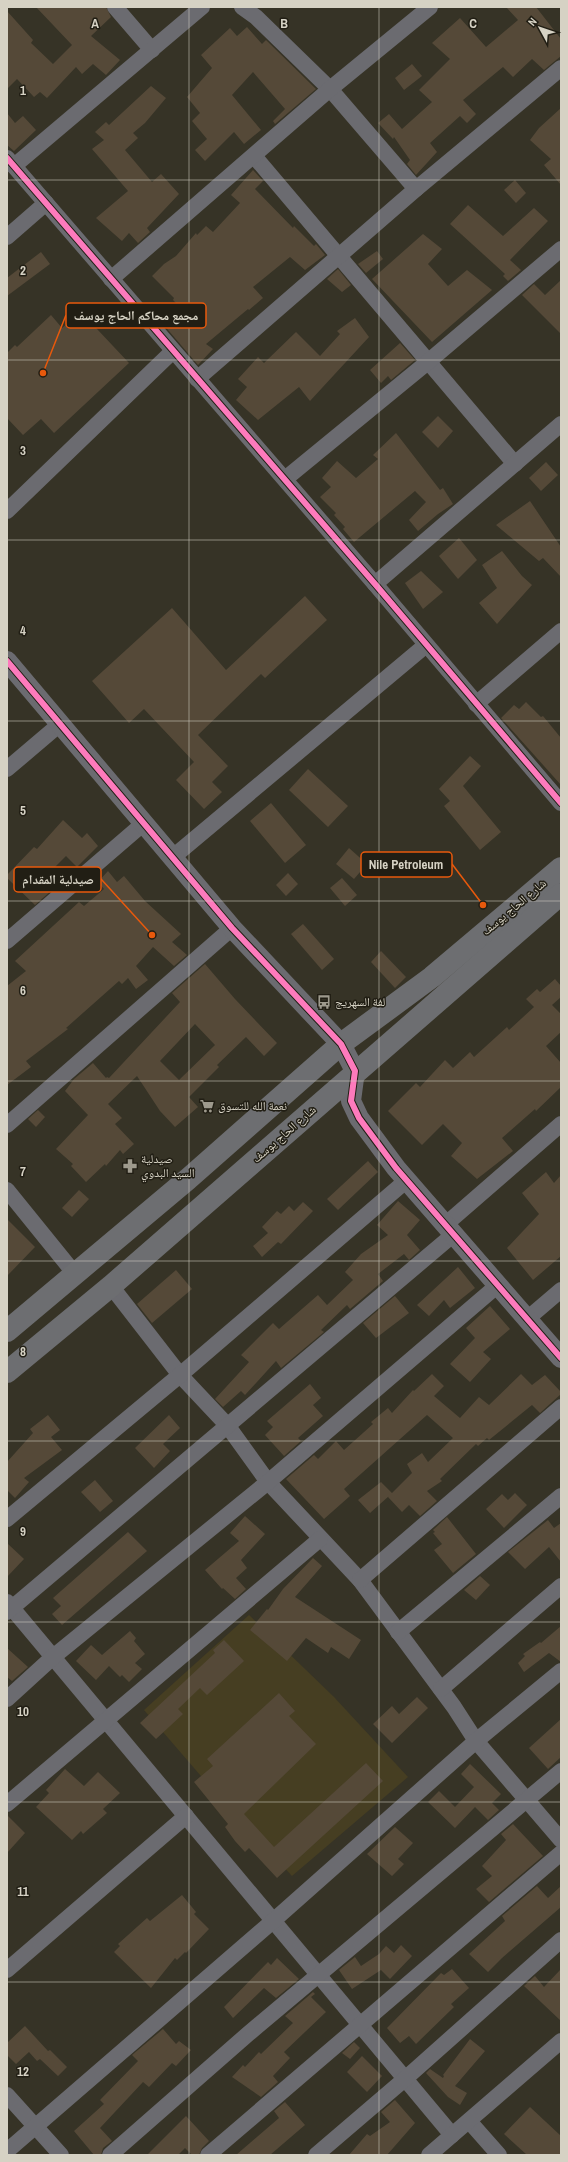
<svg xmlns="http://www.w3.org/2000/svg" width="568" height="2162" viewBox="0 0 568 2162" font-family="'Archivo Narrow','Noto Naskh Arabic',sans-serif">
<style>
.built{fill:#463e22}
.building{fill:#554938;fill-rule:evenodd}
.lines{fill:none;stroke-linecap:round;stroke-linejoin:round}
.minor{stroke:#6b6b70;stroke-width:16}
.tertiary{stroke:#6b6b70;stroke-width:20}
.secondary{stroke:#6d6e71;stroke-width:22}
.cycleway-casing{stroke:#211e14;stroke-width:8}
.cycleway{stroke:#fd7abc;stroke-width:6}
.grid{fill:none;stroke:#d6d2c4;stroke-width:1;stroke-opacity:0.55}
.labels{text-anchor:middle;stroke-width:3;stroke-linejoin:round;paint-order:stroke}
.street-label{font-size:12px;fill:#d6d2c4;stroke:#211e14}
.poi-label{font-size:12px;fill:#d6d2c4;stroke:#211e14;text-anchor:start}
.grid-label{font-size:13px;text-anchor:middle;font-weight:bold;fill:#d6d2c4;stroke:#211e14;stroke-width:3;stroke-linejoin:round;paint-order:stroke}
.leader{fill:none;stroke:#e8590c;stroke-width:1.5}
.callout-dot{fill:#e8590c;stroke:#211e14;stroke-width:1.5}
.callout{fill:#211e14;stroke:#e8590c;stroke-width:1.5}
.callout-label{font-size:13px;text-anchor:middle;font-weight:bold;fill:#d6d2c4}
</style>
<rect width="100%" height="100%" fill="#363326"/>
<!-- built -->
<path class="built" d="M249,1615L334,1697L408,1777L292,1876L219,1797L144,1710Z"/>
<!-- building -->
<g class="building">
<path d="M36,7H106L111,17L91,36L120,60L106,75L93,64L82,74L76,67L47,98L40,92L34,97L17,79L7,89V11L33,40L31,43L53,64L72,45Z"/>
<path d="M506,7H536L561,39V56L544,70L532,59L513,77L503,67L463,100L476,114L467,123L460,116L430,143L437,152L416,175L407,164L410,160L394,137L393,139L378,123L389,114L402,129L432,102L419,90L450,59L432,43L460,18L486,47L518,20Z"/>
<path d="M247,27L262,44L266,40L316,89L275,124L273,121L285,109L253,72L232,95L261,130L244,144L234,132L205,161L195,150L207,139L192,121L200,113L187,97L212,68L201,55L230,28L237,36Z"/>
<path d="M412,64L422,76L404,90L395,78Z"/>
<path d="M151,86L166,98L145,123L133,133L138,138L125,150L152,182L161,174L179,194L147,228L150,232L138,243L129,233L122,241L96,218L128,191L92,149L104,140L95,132L106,122L109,125Z"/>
<path d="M561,108V185L544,165L551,159L530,140L539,128Z"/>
<path d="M7,113L15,123L23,116L36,130L14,151L7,145Z"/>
<path d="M253,170L263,181L255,189L293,228L294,226L314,246L316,244L325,255L305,270L290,257L253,287L263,298L249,310L248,309L206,344L213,349L198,365L163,324L179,306L173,300L174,298L152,276L164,264L176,256L196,233L197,235L206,226L213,232L240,203L231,195Z"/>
<path d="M515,180L526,193L516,203L504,190Z"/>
<path d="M468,205L503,236L534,208L548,221L510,260L521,270L508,281L503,276L505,274L450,224Z"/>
<path d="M423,234L442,249L428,264L448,286L467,270L492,290L432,342L372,279Z"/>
<path d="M377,251L383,259L366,273L358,264Z"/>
<path d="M41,252L50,264L7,296V278Z"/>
<path d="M338,269L351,285L342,292L327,279Z"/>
<path d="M561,280V334L522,295L534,284L545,295Z"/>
<path d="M81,312L129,363L54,433L41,419L23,435L7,418V353L15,345L17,347L51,315L62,328Z"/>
<path d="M355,318L369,337L310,401L299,387L258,420L236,400L247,387L238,379L258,357L264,363L296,332L320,356L340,334L337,331Z"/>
<path d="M400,343L415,360L391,380L388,376L381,383L370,370Z"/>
<path d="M438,416L453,431L438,448L422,432Z"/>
<path d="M396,433L440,490L443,488L453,504L438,514L418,531L409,520L426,502L415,491L354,542L343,529L345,527L334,515L336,513L320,497L331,487L322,478L337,461L356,478L378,459L373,455Z"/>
<path d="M546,462L558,475L541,491L529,478Z"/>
<path d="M530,501L561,547V577L543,558L539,561L496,525Z"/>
<path d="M459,538L477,560L458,579L439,556Z"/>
<path d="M502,551L522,576L532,585L497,624L479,603L497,588L482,565Z"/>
<path d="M421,571L443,592L423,609L405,583Z"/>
<path d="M305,596L327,620L265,678L261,674L198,735L228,766L212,782L222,792L204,809L176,780L194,762L144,709L129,723L92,681L172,608L226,670Z"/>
<path d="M526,702L541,717L543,716L561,738V785L501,718L514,705L519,709Z"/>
<path d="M470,756L481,766L463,786L501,832L480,850L444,806L450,801L439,789Z"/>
<path d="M308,769L348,806L328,827L289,790Z"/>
<path d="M271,803L306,845L285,863L250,821Z"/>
<path d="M63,820L82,838L87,833L98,846L77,867L66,856L42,880L52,890L35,905L7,878V875L34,847L37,849Z"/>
<path d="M349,848L367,864L354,879L336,864Z"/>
<path d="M108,871L117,882L124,876L145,901L181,934L172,942L187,955L174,966L153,947L136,966L148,980L136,989L128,978L122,984L119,981L66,1028L68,1029L26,1061L31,1067L7,1085V986L26,971L15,961L79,902L84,906L104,889L98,882Z"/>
<path d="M288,873L298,884L286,896L276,885Z"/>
<path d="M342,878L357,895L345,906L330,888Z"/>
<path d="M303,924L334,959L322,970L291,934Z"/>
<path d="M381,951L406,977L395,988L371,962Z"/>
<path d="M205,964L235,999L277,1043L264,1056L246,1037L217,1065L219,1067L189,1097L198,1107L175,1127L160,1111L137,1076L108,1104L122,1118L115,1124L134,1144L123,1154L120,1150L106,1166L105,1164L86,1182L71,1166L73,1164L56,1149L88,1115L65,1091L74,1079L93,1063L106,1078L107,1077L109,1078L180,1002L172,993ZM195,1024L215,1045L179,1080L160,1061Z"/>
<path d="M555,979L561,986V997L552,1005L561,1014V1032L546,1046L561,1063V1087L536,1111L535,1109L502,1138L513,1151L477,1179L451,1156L462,1143L443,1124L422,1145L388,1111L416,1083L420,1087L445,1060L453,1068L470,1052L474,1057L507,1027L509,1030L534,1007L526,999L537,989L540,992Z"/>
<path d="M38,1110L45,1117L36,1127L28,1119Z"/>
<path d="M368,1161L378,1172L338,1210L327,1199Z"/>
<path d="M546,1172L554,1183L561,1175V1256L533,1280L507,1248L539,1214L522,1193Z"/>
<path d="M79,1190L89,1199L72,1217L62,1208Z"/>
<path d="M398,1201L420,1220L407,1235L420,1250L409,1260L404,1254L378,1274L383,1281L350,1309L347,1305L321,1330L324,1332L281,1368L276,1361L245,1395L241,1391L223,1407L215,1399L249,1362L241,1355L273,1323L279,1329L318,1295L327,1305L353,1280L345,1272L361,1254L388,1235L377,1225Z"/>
<path d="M303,1202L313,1211L281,1244L278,1242L262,1257L253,1246L268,1233L262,1227L277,1211L281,1214L289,1206L294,1211Z"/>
<path d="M7,1219L35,1247L7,1276Z"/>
<path d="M458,1267L475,1288L450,1308L444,1300L429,1316L417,1305Z"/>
<path d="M176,1270L192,1289L152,1323L137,1304Z"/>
<path d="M395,1296L409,1313L376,1338L363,1323Z"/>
<path d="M490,1306L510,1329L483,1352L491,1359L470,1382L450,1364L475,1338L466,1328Z"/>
<path d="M432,1374L444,1386L434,1396L460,1418L479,1397L489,1405L521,1374L532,1385L545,1375L561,1392V1394L540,1413L532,1405L489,1440L487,1438L478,1446L476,1444L440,1479L442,1481L427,1491L437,1501L420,1516L409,1505L402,1512L388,1497L389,1496L370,1513L358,1500L381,1482L392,1493L412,1473L407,1464L422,1453L428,1462L453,1438L427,1415L344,1489L350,1496L324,1519L286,1479L314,1455L318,1459L336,1441L344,1450L373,1424L371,1422L388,1408L392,1413L413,1390L414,1391Z"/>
<path d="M310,1384L321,1398L313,1405L323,1416L298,1438L301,1441L284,1456L265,1435L273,1427L267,1421Z"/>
<path d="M48,1415L60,1430L51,1437L62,1450L24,1478L29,1482L15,1498L7,1490V1462L33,1433L30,1429Z"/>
<path d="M169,1415L180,1428L163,1444L170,1451L154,1468L135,1448Z"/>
<path d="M95,1480L113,1501L100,1512L81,1492Z"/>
<path d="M515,1493L527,1505L504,1528L486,1509L502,1494L508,1500Z"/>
<path d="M245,1516L265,1534L241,1560L247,1568L236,1578L246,1589L235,1599L223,1588L222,1589L205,1570L239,1541L230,1533Z"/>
<path d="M447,1517L476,1554L453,1573L434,1550L442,1544L433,1533L435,1532L433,1530Z"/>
<path d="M548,1520L554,1528L561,1523V1562L549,1547L525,1569L508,1552Z"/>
<path d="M128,1532L147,1551L62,1625L52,1614L61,1606L53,1598Z"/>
<path d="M7,1543L24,1559L7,1577Z"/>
<path d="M313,1558L322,1566L295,1597L361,1640L349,1659L331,1647L328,1653L306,1638L287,1661L250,1630L267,1609L268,1610L283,1589Z"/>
<path d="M480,1576L490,1585L476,1600L464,1590Z"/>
<path d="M561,1626V1662L549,1653L524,1672L518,1663L525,1656L523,1654L540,1642L541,1643Z"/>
<path d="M130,1631L136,1638L134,1641L145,1654L135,1663L142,1669L129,1682L122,1675L120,1677L109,1666L96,1680L76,1661L91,1645L102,1655Z"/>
<path d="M224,1640L244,1661L207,1695L200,1688L178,1709L183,1714L156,1739L140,1723L215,1653L213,1650Z"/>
<path d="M7,1648L28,1667L12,1681L7,1677Z"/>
<path d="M279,1693L295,1711L289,1716L316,1744L244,1814L274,1847L366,1763L383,1781L277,1878L249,1848L245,1852L235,1841L225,1827L228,1824L194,1782L213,1766L207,1759Z"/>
<path d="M417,1697L428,1708L392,1743L373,1724L392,1706L399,1714Z"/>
<path d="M561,1719V1757L548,1769L529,1748Z"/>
<path d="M470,1764L501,1794L492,1803L499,1810L488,1820L475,1807L455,1828L428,1802L439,1791L455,1807L474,1787L461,1774Z"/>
<path d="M65,1769L84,1786L98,1772L120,1793L103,1809L107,1813L83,1834L81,1831L72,1840L36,1807L49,1793L46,1790Z"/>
<path d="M7,1815L25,1833L7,1853Z"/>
<path d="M513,1824L543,1856L489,1902L476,1889L492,1876L482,1866L506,1840L501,1834Z"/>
<path d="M395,1827L413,1843L398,1859L404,1864L392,1876L367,1854Z"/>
<path d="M537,1886L548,1898L561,1886V1907L502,1958L488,1972L469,1954L505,1921L502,1916Z"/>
<path d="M182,1895L196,1912L194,1914L209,1929L186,1953L185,1952L177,1960L175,1958L151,1988L114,1952L120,1946L118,1944L147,1918L150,1921Z"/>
<path d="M401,1945L412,1956L390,1979L381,1970L352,1989L339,1970L355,1957L361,1966L379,1954L386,1946L394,1953Z"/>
<path d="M277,1958L299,1979L276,1998L264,1988L233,2018L224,2007L268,1962L271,1965Z"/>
<path d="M452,1969L469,1988L451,2004L454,2007L416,2044L409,2036L400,2043L387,2028L441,1973L444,1975Z"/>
<path d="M561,1969V2021L524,1986L535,1976L544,1987Z"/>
<path d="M313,1992L315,1994L311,1997L326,2012L284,2052L290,2058L273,2076L278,2082L261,2097L232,2077L243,2065L245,2067L259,2052L261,2054L293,2023L285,2016Z"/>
<path d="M25,2026L48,2051L50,2050L67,2067L58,2076L40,2059L37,2061L29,2052L16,2064L7,2055V2043Z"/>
<path d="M163,2029L176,2044L179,2041L191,2050L176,2066L172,2063L149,2087L143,2082L100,2128L112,2141L103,2148L101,2155H94L74,2131L104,2104L100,2100L138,2061L132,2055Z"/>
<path d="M470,2039L485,2051L455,2086L467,2093L460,2105L448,2097L426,2073L430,2069L443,2078L444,2076L443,2075Z"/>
<path d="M354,2042L360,2048L350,2059L342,2053Z"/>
<path d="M362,2056L382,2076L367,2092L347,2072Z"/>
<path d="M395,2100L415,2123L387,2155H349L367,2134L370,2136L390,2122L381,2112Z"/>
<path d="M285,2102L305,2125L270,2155H236L279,2118L274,2111Z"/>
<path d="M530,2107L561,2136V2155H527L504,2134Z"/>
<path d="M186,2116L209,2141L202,2148L199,2155H192L185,2148L178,2155H147Z"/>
</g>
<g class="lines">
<!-- minor -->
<g class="minor">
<path d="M115,7L152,50"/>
<path d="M242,7L256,17L330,89L416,189"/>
<path d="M254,156L515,464"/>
<path d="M7,158L375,584L561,803"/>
<path d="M14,166L202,7"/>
<path d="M7,237L46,203"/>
<path d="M111,279L330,89L430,7"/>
<path d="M197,379L416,189L561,68"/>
<path d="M285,479L429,361L561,249"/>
<path d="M7,511L173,351"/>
<path d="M375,584L561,424"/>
<path d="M476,704L561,631"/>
<path d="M7,769L60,724"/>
<path d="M173,857L426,645"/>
<path d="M7,941L144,823"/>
<path d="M7,1125L232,928"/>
<path d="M7,1190L75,1274"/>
<path d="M446,1224L561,1124"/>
<path d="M111,1286L180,1375L227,1425L268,1482L360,1580L454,1707L476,1741L561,1840"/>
<path d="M527,1319L561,1290"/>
<path d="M7,1519L180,1375L407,1180"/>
<path d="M360,1580L561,1407"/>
<path d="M7,1602L452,2135"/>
<path d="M7,1612L454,1234"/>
<path d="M398,1632L561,1496"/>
<path d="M441,1689L561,1586"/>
<path d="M7,1699L53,1657L268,1482L498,1285"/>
<path d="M7,1804L320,1539"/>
<path d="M7,1970L186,1816"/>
<path d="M7,2095L61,2155"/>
<path d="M469,2121L499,2155"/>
<path d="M7,2151L273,1921L476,1741L561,1671"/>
<path d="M110,2155L248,2034L561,1771"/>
<path d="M208,2155L561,1853"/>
<path d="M316,2155L406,2078L561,1940"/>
<path d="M429,2155L561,2041"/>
</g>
<!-- tertiary -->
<path class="tertiary" d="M7,661L232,928L341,1044L355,1071L351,1101L359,1118L396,1168L561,1358"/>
<!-- secondary -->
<g class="secondary">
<path d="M7,1331L188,1179L341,1044L432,977L561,868"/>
<path d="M7,1372L111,1286L561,894"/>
</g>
<defs>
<g id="cycleway">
<path d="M7,158L375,584L561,803"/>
<path d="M7,661L232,928L341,1044L355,1071L351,1101L359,1118L396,1168L561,1358"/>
</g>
</defs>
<!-- cycleway casing -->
<use href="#cycleway" class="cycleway-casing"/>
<!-- cycleway -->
<use href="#cycleway" class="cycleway"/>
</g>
<!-- grid -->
<path class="grid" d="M189,7V2155M379,7V2155M7,180H561M7,360H561M7,540H561M7,721H561M7,901H561M7,1081H561M7,1261H561M7,1441H561M7,1622H561M7,1802H561M7,1982H561"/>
<!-- icons -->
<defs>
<symbol id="bus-bare" viewBox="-9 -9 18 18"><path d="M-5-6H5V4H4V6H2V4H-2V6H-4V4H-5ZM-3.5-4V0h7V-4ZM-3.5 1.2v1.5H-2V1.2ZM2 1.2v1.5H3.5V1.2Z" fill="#9e9a8d" stroke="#211e14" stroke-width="2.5" paint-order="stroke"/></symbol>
<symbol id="supermarket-bare" viewBox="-9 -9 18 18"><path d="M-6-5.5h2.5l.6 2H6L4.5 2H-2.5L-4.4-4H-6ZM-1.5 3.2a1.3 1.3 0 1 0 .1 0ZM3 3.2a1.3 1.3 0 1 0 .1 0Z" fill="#9e9a8d" stroke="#211e14" stroke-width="2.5" paint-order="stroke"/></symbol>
<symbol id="pharmacy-bare" viewBox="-9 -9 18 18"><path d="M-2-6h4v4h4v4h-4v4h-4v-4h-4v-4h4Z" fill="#9e9a8d" stroke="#211e14" stroke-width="2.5" paint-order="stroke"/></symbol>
</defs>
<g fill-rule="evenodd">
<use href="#bus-bare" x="314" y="992" width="20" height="20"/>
<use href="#supermarket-bare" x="197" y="1096" width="20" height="20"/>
<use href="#pharmacy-bare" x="120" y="1156" width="20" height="20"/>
</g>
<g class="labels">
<!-- street labels -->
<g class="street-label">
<text transform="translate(514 907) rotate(-40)" y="4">شارع الحاج يوسف</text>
<text transform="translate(284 1134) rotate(-41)" y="4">شارع الحاج يوسف</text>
</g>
<!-- poi labels -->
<g class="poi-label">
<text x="335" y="1006">لفة السهريج</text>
<text x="218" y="1110">نعمة الله للتسوق</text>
<text x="141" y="1163">صيدلية<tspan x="141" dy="14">السيد البدوي</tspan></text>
</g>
</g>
<g class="grid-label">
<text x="95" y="28">A</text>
<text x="284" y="28">B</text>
<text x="473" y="28">C</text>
<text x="23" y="95">1</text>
<text x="23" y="275">2</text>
<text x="23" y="455">3</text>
<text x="23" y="635">4</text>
<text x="23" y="815">5</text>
<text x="23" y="995">6</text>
<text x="23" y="1176">7</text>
<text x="23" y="1356">8</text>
<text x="23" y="1536">9</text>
<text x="23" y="1716">10</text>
<text x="23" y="1896">11</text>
<text x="23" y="2076">12</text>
</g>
<!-- callouts -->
<path class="leader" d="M43 373L66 315M483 905L452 864M152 935L101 879"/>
<g class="callout-dot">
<circle cx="43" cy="373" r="4"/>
<circle cx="483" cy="905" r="4"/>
<circle cx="152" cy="935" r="4"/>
</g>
<g class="callout">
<rect x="66" y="303" width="140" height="25" rx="4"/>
<rect x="361" y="852" width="91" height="25" rx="4"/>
<rect x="14" y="867" width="87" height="25" rx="4"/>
</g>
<g class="callout-label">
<text x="136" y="320">مجمع محاكم الحاج يوسف</text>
<text x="406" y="869">Nile Petroleum</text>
<text x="58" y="884">صيدلية المقدام</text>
</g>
<!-- border -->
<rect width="568" height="2162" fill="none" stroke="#d6d2c4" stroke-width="16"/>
<!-- north arrow -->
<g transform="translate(540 28) rotate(310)" stroke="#211e14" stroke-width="3" paint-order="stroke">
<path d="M0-3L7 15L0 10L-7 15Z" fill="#d6d2c4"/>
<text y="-6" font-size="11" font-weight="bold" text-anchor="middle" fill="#d6d2c4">N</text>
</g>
</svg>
